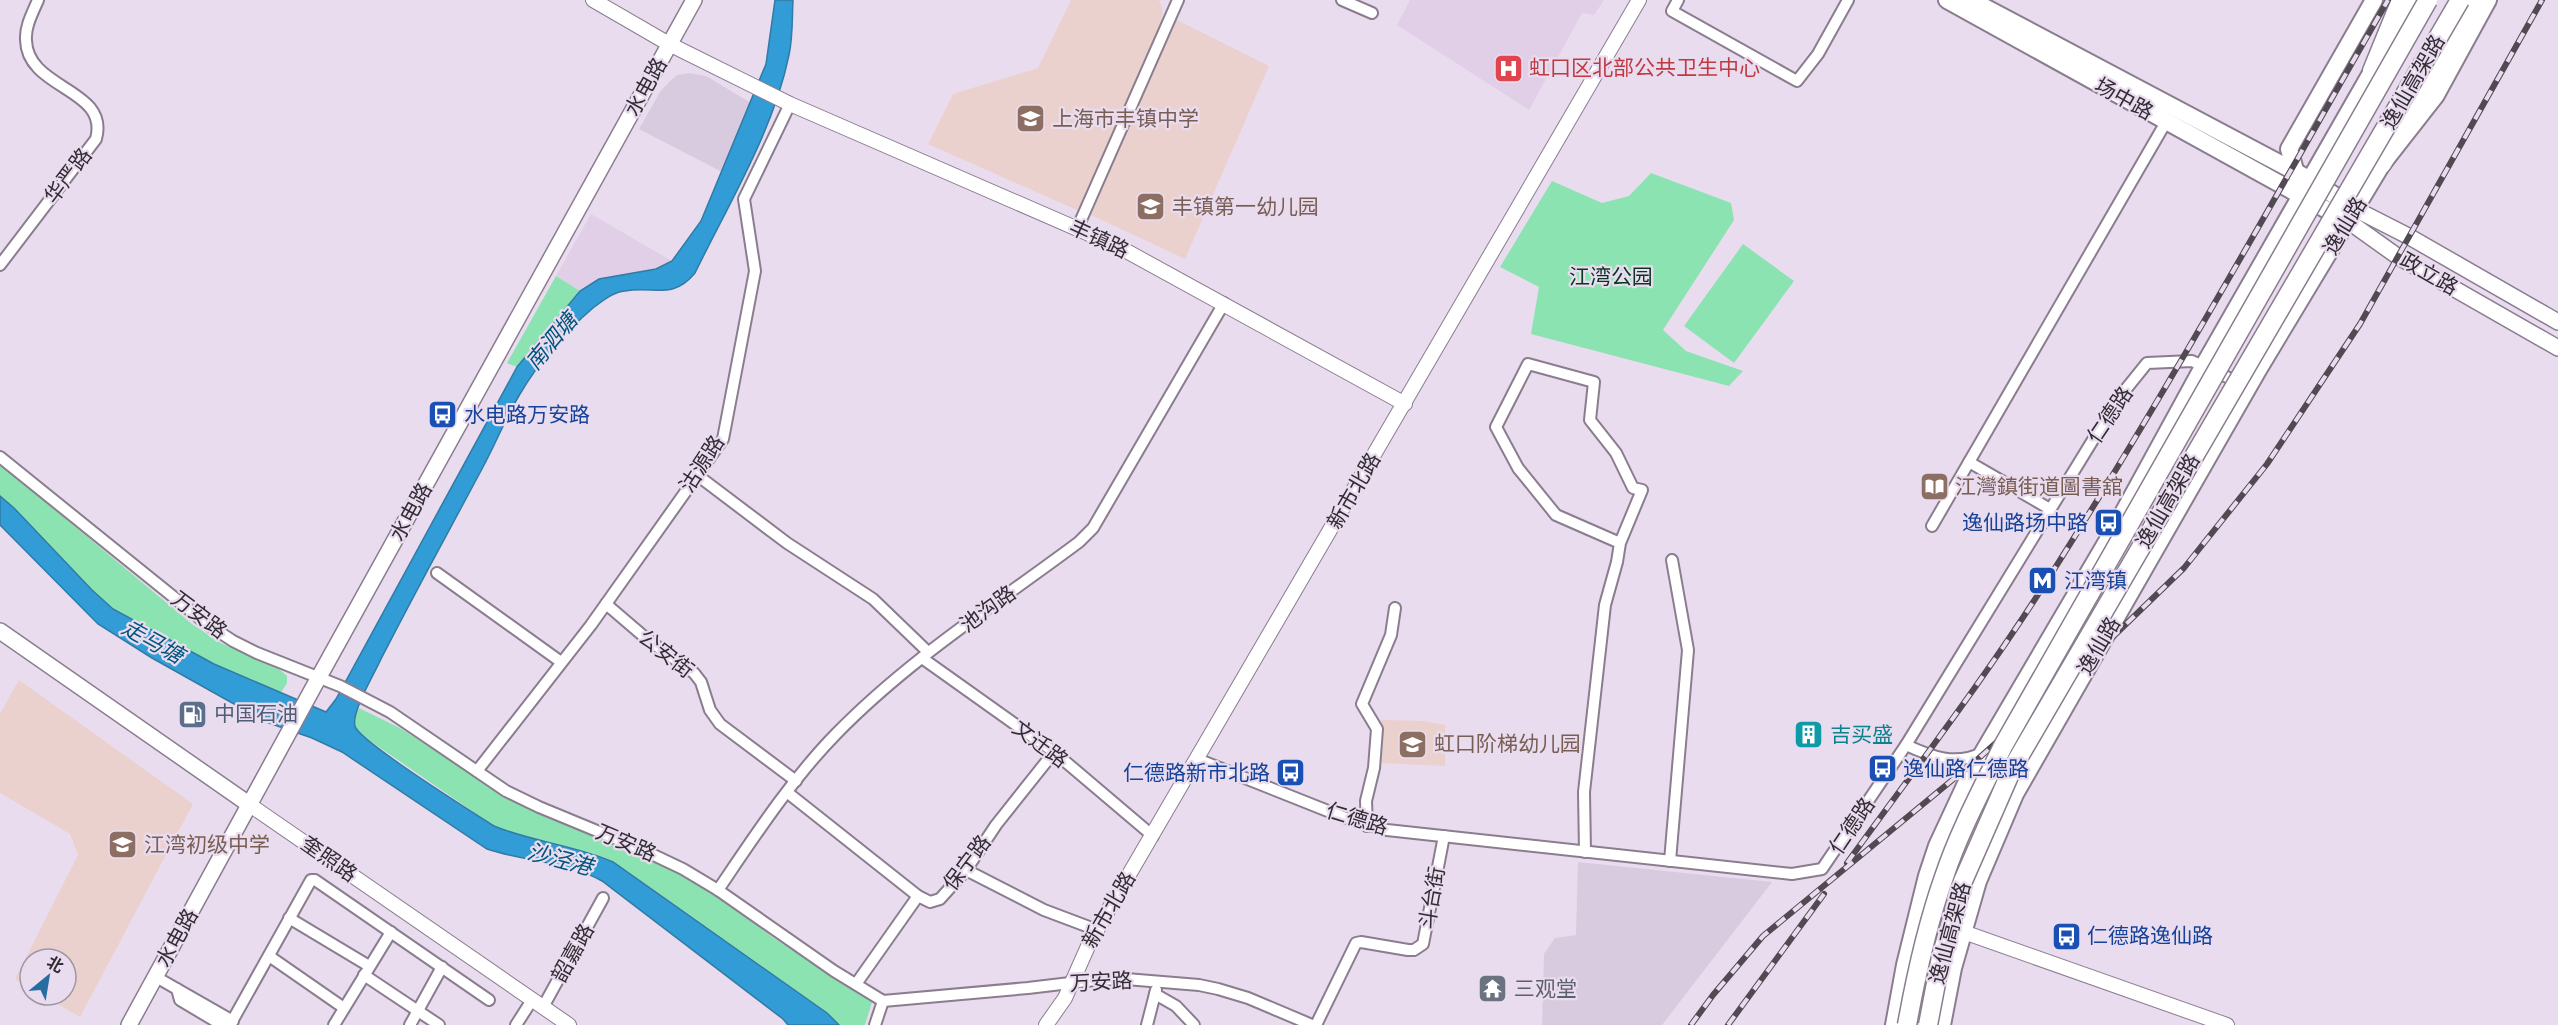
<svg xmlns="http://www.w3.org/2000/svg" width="2558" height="1025" viewBox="0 0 2558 1025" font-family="Signika,'Noto Sans SC',sans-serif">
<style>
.commercial{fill:#d9cbdf}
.built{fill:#e1cfe7}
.education{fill:#ebd1ce}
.green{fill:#8ce3b2}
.water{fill:#319cd6;stroke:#317ba5;stroke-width:1.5}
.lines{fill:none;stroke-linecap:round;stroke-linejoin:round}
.minor-casing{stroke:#897d8e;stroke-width:14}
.tertiary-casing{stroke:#897d8e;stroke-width:16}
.secondary-casing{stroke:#897d8e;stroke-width:18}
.primary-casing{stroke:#897d8e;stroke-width:20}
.trunk-casing{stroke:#897d8e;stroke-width:21}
.minor{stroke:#fff;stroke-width:10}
.tertiary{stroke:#fff;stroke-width:14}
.secondary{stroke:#fff;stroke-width:15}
.primary{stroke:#fff;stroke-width:16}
.trunk{stroke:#fff;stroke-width:18}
.rail-casing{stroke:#514a53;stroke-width:6}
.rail{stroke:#eadcef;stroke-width:4;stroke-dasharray:11;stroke-linecap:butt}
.trunk-bridge-casing{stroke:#897d8e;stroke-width:21;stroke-linecap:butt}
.trunk-bridge{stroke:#fff;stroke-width:18}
.labels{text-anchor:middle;stroke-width:4.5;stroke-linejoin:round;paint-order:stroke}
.health-label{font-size:21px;fill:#be3a42;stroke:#eadcef;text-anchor:start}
.street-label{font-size:21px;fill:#322d34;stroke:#eadcef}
.education-label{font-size:21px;fill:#785e54;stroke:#eadcef;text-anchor:start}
.park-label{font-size:21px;fill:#073621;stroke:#eadcef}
.transit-label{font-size:21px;fill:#164399;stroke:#eadcef;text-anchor:start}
.service-label{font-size:21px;fill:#4e5e75;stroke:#eadcef;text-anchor:start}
.culture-label{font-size:21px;fill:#0d838f;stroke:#eadcef;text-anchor:start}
.worship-label{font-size:21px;fill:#5b616d;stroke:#eadcef;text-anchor:start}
.water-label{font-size:22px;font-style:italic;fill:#00557c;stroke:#eadcef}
</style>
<rect width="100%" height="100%" fill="#eadcef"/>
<!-- commercial -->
<g class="commercial">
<path d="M689,73L706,76L751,103L722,172L639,129L660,92L668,83L677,75Z"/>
<path d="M1578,862L1772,882L1662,1025H1542L1544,954L1555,938L1576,935Z"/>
</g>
<!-- built -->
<g class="built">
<path d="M1410,0H1604L1594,15L1582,13L1529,110L1397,25Z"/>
<path d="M591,214L672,261L656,269L599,279L580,291L556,276Z"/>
</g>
<!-- education -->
<g class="education">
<path d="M1071,0H1159L1162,8V28L1079,211L928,144L953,94L1038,68Z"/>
<path d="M1175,19L1269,66L1185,259L1089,214Z"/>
<path d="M19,680L193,804L80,1017L42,995H66V959H30V988L15,979L78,855L70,834L0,793V714Z"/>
<path d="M1381,720L1424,721L1445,725V766L1380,763Z"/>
</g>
<!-- green -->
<g class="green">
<path d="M1651,173L1731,203L1734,220L1663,330L1686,351L1743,371L1729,386L1531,334L1539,287L1500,267L1552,181L1602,203L1629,196Z"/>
<path d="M1743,244L1794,281L1734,363L1684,326Z"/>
<path d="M556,276L580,291L517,367L507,363Z"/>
<path d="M0,464L192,624L221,643L279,669L287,676V683L280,694C225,667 165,645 113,609C80,586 43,538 14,508L0,496Z"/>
<path d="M359,708L400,728L488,785L548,818L615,842L674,868L701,884L775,939L859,991L872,1002L865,1025H839L827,1013L613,862L594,854L508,832L494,826L357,732L354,718Z"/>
</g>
<!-- water -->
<path class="water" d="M775,0H793C792,18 793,37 789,55C773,132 729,203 695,273C673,300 654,286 625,291C613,292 602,301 593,308C565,332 539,362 520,394C506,417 496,443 483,467C449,531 414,594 381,659C375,673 351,712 355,726C358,741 474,813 494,826C532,842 575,845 613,862L827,1013L839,1025H788L783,1019L602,881C566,861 526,862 487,849L342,752L312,738L266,722L152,658L98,624L0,525V496L14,508L92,590L113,609L214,664L326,712L336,699L517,367L580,291L599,279L656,269L672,261L701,221L766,64Z"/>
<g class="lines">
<defs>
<g id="minor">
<path d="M1342,0L1372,13"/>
<path d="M1678,0L1672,11L1797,81L1818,54L1848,0"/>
<path d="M1077,229L1178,0"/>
<path d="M0,265L96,139C110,88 27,90 26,40C25,26 33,12 38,0"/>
<path d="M0,457L207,624L233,641L257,653L340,686L390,712L506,791L539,807L643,850L683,869L718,890L834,971L883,1001L1028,988L1095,980L1126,979L1199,985L1218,989L1248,998L1312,1025"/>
<path d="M1969,462L2050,509"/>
<path d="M697,475L787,543L873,599L928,652"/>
<path d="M1932,526L2166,122"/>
<path d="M437,573L561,662"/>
<path d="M606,604L648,640L694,673L701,682L710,710L720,724L796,781"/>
<path d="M922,658L1054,752L1153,836"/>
<path d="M1906,745C1932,757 1955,766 1982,753"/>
<path d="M1197,759L1343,817L1387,830L1792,874L1822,869L1906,745L2118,399L2147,363L2192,361L2240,383"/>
<path d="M477,771L591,625L723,439L755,271L744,199L790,104"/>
<path d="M788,793L918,896L930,902L940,899L966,870L996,825L1054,752"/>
<path d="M1367,826L1366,801L1374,768L1377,729L1362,704L1391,635L1395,608"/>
<path d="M1585,852L1584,792L1605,605L1617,562L1620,543L1556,515L1518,468L1496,427L1528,364L1594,382L1590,420L1616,453L1633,488L1642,490L1620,543"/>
<path d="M1670,861L1688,650L1672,560"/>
<path d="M966,870L1044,910L1097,930"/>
<path d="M718,890C754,837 791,780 836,734C908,660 996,604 1079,542L1093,528L1224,303"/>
<path d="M289,918L369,966"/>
<path d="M269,956L344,1008"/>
<path d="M364,975L439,1025"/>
<path d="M156,977L233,1021"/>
<path d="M856,984L918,896"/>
<path d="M177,989L180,1000L222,1025"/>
<path d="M1155,994L1176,1006L1194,1025"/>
<path d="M543,1007L603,898"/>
<path d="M230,1025L311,880H315L489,1000"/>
<path d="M334,1025L391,932"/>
<path d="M410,1025L442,967"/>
<path d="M516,1025L532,1000"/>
<path d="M875,1025L883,1001"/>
<path d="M1147,1025L1156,990"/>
<path d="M1316,1025L1356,943L1361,942L1408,950H1414L1423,944L1444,836"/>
</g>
<g id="tertiary">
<path d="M593,0L669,44L790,104L1119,247L1405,404"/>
<path d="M250,805L569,1025"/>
<path d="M1921,917L2227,1025"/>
<path d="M1046,1025L1065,998L1089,944L1113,902L1639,0"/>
</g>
<g id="secondary">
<path d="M2355,209L2408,236L2558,322"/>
<path d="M2348,221L2397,256L2558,348"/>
<path d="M0,631L250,805"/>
<path d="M129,1025L319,677L694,0"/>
</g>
<g id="primary">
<path d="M1947,0L2347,221"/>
<path d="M1971,0L2311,180L2352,207"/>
<path d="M2395,31L2413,0"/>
<path d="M2297,177L2289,149L2374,0"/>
<path d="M1894,1025L1905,965L1927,876L1937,846L1971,773L2116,526L2204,365L2378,61"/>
<path d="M1942,1025L1953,968L1978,881L2015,794L2258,370L2382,164L2436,95L2488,0"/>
</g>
<g id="trunk">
<path d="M2372,71L2401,0"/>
<path d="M2382,164L2472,0"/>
</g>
</defs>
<!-- minor casing -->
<use href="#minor" class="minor-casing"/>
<!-- tertiary casing -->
<use href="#tertiary" class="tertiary-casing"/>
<!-- secondary casing -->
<use href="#secondary" class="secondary-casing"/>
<!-- primary casing -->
<use href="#primary" class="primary-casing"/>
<!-- trunk casing -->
<use href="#trunk" class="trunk-casing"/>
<!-- minor -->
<use href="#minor" class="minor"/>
<!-- tertiary -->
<use href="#tertiary" class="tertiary"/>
<!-- secondary -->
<use href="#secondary" class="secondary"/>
<!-- primary -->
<use href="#primary" class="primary"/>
<!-- trunk -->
<use href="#trunk" class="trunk"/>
<defs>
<g id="rail">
<path d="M1847,863C1915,769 1986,677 2048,579C2168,390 2277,194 2388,0"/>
<path d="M1691,1025L1713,995L1763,936L1979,758L2094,655L2184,568L2267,464L2360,324L2542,0"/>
<path d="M1728,1025L1824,894"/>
</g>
</defs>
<!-- rail casing -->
<use href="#rail" class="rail-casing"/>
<!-- rail -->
<use href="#rail" class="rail"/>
<defs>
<g id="trunk-bridge">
<path d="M1907,1025C1916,975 1927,925 1944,877C1959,832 1982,789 2003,746L2428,0"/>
<path d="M1928,1025L1941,957L1963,881L2013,767L2460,0"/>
</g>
</defs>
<!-- trunk-bridge casing -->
<use href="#trunk-bridge" class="trunk-bridge-casing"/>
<!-- trunk-bridge -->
<use href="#trunk-bridge" class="trunk-bridge"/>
</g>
<!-- icons -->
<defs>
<symbol id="hospital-square" viewBox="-11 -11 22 22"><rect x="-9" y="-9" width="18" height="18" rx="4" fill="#e0444e" stroke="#eadcef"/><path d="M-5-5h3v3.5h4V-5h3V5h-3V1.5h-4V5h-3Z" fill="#fff"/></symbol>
<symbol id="school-square" viewBox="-11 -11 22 22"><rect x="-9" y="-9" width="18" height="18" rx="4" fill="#8d6e63" stroke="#eadcef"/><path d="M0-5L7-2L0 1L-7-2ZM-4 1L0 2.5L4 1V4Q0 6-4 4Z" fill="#fff"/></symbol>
<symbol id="bus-square" viewBox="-11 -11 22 22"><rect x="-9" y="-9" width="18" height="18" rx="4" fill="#1a4fb4" stroke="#eadcef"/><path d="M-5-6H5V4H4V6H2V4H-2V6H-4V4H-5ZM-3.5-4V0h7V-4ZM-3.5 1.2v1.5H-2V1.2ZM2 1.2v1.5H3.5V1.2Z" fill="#fff"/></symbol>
<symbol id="library-square" viewBox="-11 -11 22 22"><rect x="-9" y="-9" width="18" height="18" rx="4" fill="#8d6e63" stroke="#eadcef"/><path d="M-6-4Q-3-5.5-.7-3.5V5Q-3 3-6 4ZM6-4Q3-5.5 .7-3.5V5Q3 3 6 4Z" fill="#fff"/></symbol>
<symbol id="metro-square" viewBox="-11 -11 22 22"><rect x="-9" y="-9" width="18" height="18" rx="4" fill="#1a4fb4" stroke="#eadcef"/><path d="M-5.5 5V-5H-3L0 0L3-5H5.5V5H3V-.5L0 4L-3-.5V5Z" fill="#fff"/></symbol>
<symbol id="fuel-square" viewBox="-11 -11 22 22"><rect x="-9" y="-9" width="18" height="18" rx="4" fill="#5c6f8a" stroke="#eadcef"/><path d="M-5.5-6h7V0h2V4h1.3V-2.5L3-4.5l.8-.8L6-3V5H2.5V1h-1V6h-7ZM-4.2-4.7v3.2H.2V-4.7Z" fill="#fff"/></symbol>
<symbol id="building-square" viewBox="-11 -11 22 22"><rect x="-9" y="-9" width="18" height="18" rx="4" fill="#0f9aa8" stroke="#eadcef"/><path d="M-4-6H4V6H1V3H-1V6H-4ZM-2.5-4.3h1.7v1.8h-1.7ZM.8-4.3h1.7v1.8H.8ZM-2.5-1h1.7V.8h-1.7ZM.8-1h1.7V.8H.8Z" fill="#fff"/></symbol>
<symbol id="temple-square" viewBox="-11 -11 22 22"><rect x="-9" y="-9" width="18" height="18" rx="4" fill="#6b7280" stroke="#eadcef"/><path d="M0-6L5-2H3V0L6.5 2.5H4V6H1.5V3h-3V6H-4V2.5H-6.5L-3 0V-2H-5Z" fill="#fff"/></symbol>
</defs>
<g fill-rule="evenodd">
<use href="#hospital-square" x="1492" y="52" width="33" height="33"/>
<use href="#school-square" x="1014" y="102" width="33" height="33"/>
<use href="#school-square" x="1134" y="190" width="33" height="33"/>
<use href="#bus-square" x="426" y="398" width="33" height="33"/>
<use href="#library-square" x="1918" y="470" width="33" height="33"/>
<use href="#bus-square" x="2092" y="506" width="33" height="33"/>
<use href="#metro-square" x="2026" y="564" width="33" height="33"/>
<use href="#fuel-square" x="176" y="698" width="33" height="33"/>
<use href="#building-square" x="1792" y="718" width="33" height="33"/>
<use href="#school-square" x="1396" y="728" width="33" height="33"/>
<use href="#bus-square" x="1866" y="752" width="33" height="33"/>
<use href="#bus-square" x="1274" y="756" width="33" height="33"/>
<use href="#school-square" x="106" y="828" width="33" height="33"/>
<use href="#bus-square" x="2050" y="920" width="33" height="33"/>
<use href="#temple-square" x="1476" y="972" width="33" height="33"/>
</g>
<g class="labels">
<!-- health labels -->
<g class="health-label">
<text x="1529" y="75">虹口区北部公共卫生中心</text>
</g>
<!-- street labels -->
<g class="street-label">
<text transform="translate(2413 82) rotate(-60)" y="7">逸仙高架路</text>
<text transform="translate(646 87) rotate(-61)" y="7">水电路</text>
<text transform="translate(2124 99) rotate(29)" y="7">场中路</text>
<text transform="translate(68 176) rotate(-53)" y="7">华严路</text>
<text transform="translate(2345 226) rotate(-59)" y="7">逸仙路</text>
<text transform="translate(1099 239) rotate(25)" y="7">丰镇路</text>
<text transform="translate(2429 274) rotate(30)" y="7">政立路</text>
<text transform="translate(2110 415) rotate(-56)" y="7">仁德路</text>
<text transform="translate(702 464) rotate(-57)" y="7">沽源路</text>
<text transform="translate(1354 491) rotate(-60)" y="7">新市北路</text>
<text transform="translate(2168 501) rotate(-60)" y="7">逸仙高架路</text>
<text transform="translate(411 512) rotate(-61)" y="7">水电路</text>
<text transform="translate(988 609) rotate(-36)" y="7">池沟路</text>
<text transform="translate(199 615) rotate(37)" y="7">万安路</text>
<text transform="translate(2099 646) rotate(-60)" y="7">逸仙路</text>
<text transform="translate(666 654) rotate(38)" y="7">公安街</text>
<text transform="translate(1040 744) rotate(37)" y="7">文迁路</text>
<text transform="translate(1357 819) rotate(17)" y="7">仁德路</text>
<text transform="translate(1852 826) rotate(-56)" y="7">仁德路</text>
<text transform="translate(626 843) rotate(23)" y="7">万安路</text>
<text transform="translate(329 859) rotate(35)" y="7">奎照路</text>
<text transform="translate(967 863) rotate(-53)" y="7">保宁路</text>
<text transform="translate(1432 898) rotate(-80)" y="7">斗台街</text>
<text transform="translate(1109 910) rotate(-60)" y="7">新市北路</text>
<text transform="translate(1950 933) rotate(-75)" y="7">逸仙高架路</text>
<text transform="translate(177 938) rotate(-61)" y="7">水电路</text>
<text transform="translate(573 953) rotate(-61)" y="7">韶嘉路</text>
<text transform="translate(1101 982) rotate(-3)" y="7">万安路</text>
</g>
<!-- education labels -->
<g class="education-label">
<text x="1052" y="126">上海市丰镇中学</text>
<text x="1172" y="214">丰镇第一幼儿园</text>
<text x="1955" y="494">江灣鎮街道圖書舘</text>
<text x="1434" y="751">虹口阶梯幼儿园</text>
<text x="144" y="852">江湾初级中学</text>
</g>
<!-- park labels -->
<g class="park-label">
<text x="1611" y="284">江湾公园</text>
</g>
<!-- transit labels -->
<g class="transit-label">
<text x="464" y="422">水电路万安路</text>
<text x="2088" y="530" text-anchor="end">逸仙路场中路</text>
<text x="2064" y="588">江湾镇</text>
<text x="1903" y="776">逸仙路仁德路</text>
<text x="1270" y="780" text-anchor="end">仁德路新市北路</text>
<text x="2087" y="943">仁德路逸仙路</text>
</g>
<!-- service labels -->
<g class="service-label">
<text x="214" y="721">中国石油</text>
</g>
<!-- culture labels -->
<g class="culture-label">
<text x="1830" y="742">吉买盛</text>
</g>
<!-- worship labels -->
<g class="worship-label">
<text x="1514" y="996">三观堂</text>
</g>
<!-- water labels -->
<g class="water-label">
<text transform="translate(551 341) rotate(-50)" y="8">南泗塘</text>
<text transform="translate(153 641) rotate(29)" y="8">走马塘</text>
<text transform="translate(560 859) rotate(15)" y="8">沙泾港</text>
</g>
</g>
<!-- north arrow -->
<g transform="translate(48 977) rotate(30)"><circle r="28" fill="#eadcef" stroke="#a096a4" stroke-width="1.5"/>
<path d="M0-4.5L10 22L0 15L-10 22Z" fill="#286da2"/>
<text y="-9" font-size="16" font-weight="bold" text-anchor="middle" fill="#322d34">北</text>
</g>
</svg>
